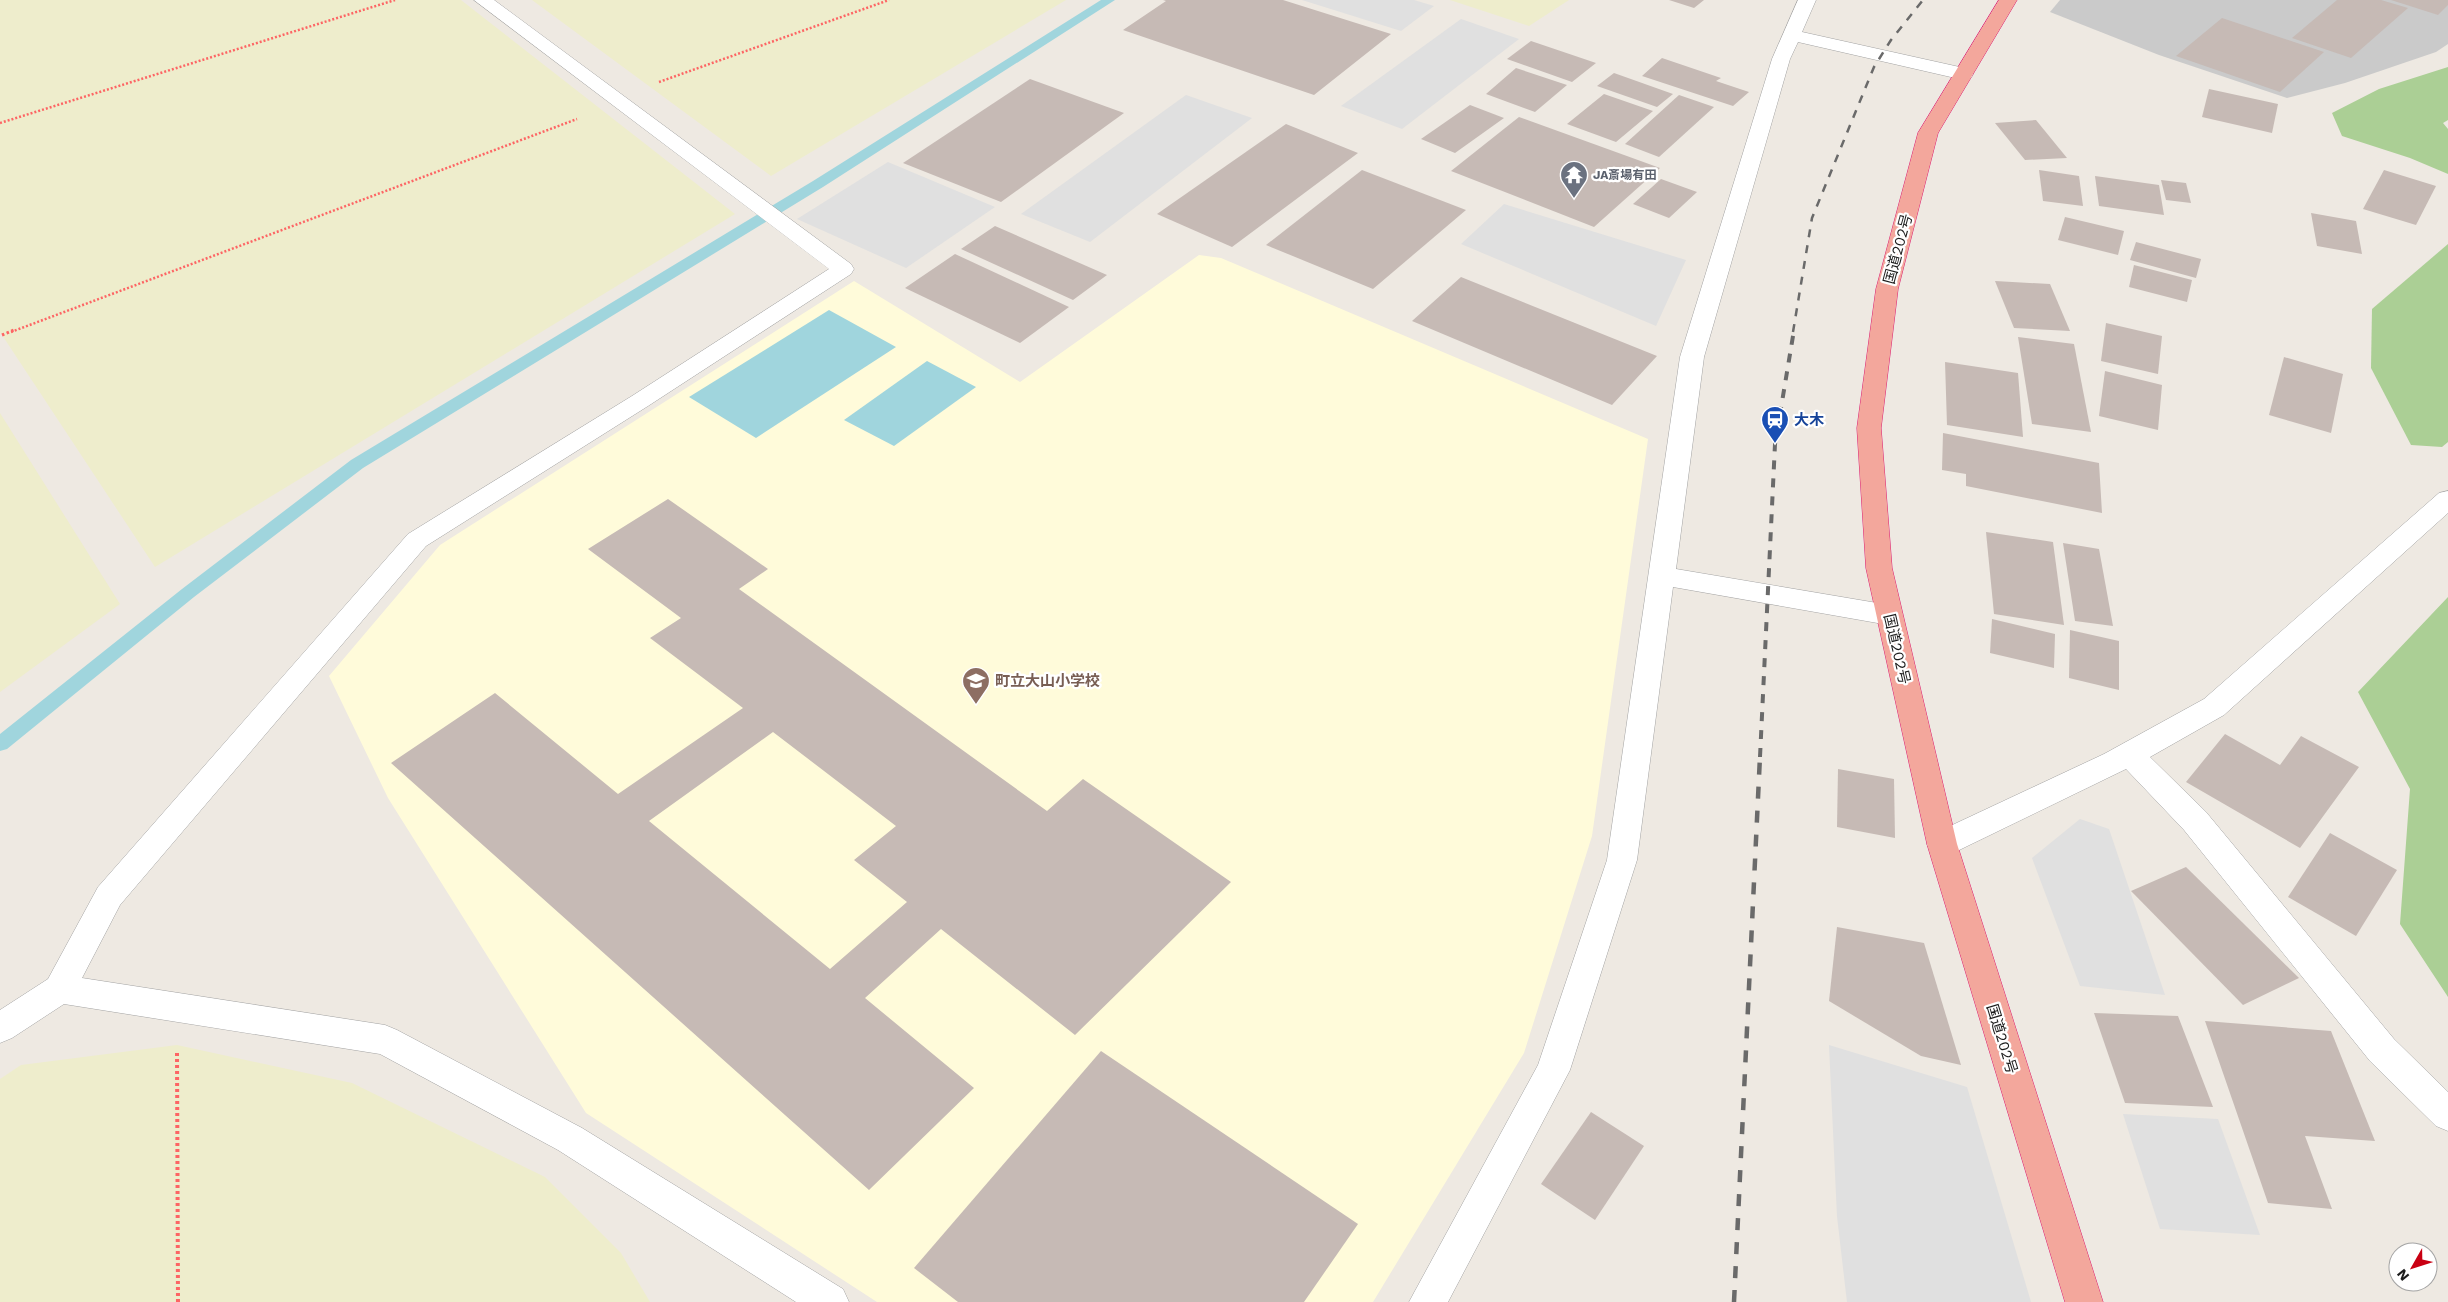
<svg xmlns="http://www.w3.org/2000/svg" width="2448" height="1302" viewBox="0 0 2448 1302" font-family="'Work Sans','Noto Sans JP',sans-serif">
<style>
.education{fill:#fffbda}
.religious{fill:#cacaca}
.farmland{fill:#eeedcc}
.forest{fill:#abcf95}
.parking{fill:#e0e0e0}
.water{fill:#a0d5dd}
.lines{fill:none;stroke-linecap:round;stroke-linejoin:round}
.stream{fill:#a0d5dd;fill-rule:evenodd}
.building{fill:#c6bab5;fill-rule:evenodd}
.minor-casing{stroke:#a3a3a3;stroke-width:1}
.trunk-casing{stroke:#db1f72;stroke-width:1}
.path-far2{stroke:#fd6564;stroke-width:2.5;stroke-dasharray:2 2;stroke-linecap:butt}
.path-far1{stroke:#fd6564;stroke-width:3;stroke-dasharray:2.5 2.5;stroke-linecap:butt}
.path{stroke:#fd6564;stroke-width:4;stroke-dasharray:3 3;stroke-linecap:butt}
.minor{fill:#fff;fill-rule:evenodd}
.trunk{fill:#f3a79c;fill-rule:evenodd}
.rail-far2{stroke:#6a6a6a;stroke-width:2.5;stroke-dasharray:8 8;stroke-linecap:butt}
.rail-far1{stroke:#6a6a6a;stroke-width:4;stroke-dasharray:9 9;stroke-linecap:butt}
.rail{stroke:#6a6a6a;stroke-width:4.5;stroke-dasharray:12 12;stroke-linecap:butt}
.labels{text-anchor:middle;stroke-width:4.5;stroke-linejoin:round;paint-order:stroke}
.far-worship-label{font-size:12px;font-weight:bold;fill:#5b616d;stroke:#fff;text-anchor:start}
.street-label{font-size:15px;fill:#1c1c1c;stroke:#fff}
.transit-label{font-size:15px;font-weight:bold;fill:#164399;stroke:#fff;text-anchor:start}
.education-label{font-size:15px;font-weight:bold;fill:#785e54;stroke:#fff;text-anchor:start}
</style>
<rect width="100%" height="100%" fill="#eee9e2"/>
<!-- education -->
<path class="education" d="M1199,255L1221,258L1648,439L1592,836L1524,1053L1373,1302H877L586,1113L388,798L329,676L440,545L854,281L1020,382Z"/>
<!-- religious -->
<path class="religious" d="M2060,0H2448V44L2436,52L2345,83L2287,98L2159,55L2050,12Z"/>
<!-- farmland -->
<g class="farmland">
<path d="M0,0H461L735,214L155,567L0,332Z"/>
<path d="M532,0H1066L771,176Z"/>
<path d="M1450,0H1569L1529,26Z"/>
<path d="M0,413L120,604L0,692Z"/>
<path d="M177,1045L352,1083L545,1177L621,1253L650,1302H0V1079L21,1065Z"/>
</g>
<!-- forest -->
<g class="forest">
<path d="M2448,67V120L2443,123L2448,129V174L2410,158L2342,136L2332,113L2379,89Z"/>
<path d="M2448,244V442L2442,447L2411,445L2371,368L2372,309Z"/>
<path d="M2448,597V997L2400,924L2410,789L2358,692Z"/>
</g>
<!-- parking -->
<g class="parking">
<path d="M1302,0H1414L1434,6L1401,31Z"/>
<path d="M1461,19L1519,39L1402,129L1341,106Z"/>
<path d="M1186,95L1252,118L1090,242L1021,214Z"/>
<path d="M888,162L995,207L906,268L797,219Z"/>
<path d="M1504,204L1686,260L1656,326L1461,244Z"/>
<path d="M2080,819L2109,829L2165,995L2080,986L2032,858Z"/>
<path d="M1829,1045L1967,1087L2031,1302H1847L1837,1216Z"/>
<path d="M2123,1114L2218,1119L2260,1235L2160,1229Z"/>
</g>
<!-- water -->
<g class="water">
<path d="M829,310L896,347L756,438L689,397Z"/>
<path d="M927,361L976,387L894,446L844,420Z"/>
</g>
<g class="lines">
<!-- stream -->
<path class="stream" d="M1101,0H1115L823,187L363,468L194,597L7,749L0,751V734L182,589L351,460L813,181Z"/>
</g>
<!-- building -->
<g class="building">
<path d="M1163,0H1283L1391,34L1314,95L1123,30L1166,1Z"/>
<path d="M1669,0H1704L1694,8Z"/>
<path d="M2337,0H2381L2408,8L2351,58L2292,38Z"/>
<path d="M2391,0H2448V5L2438,15Z"/>
<path d="M2222,18L2324,52L2280,92L2176,56Z"/>
<path d="M1531,41L1596,63L1572,82L1507,59Z"/>
<path d="M1662,58L1721,78L1716,81L1749,92L1733,106L1642,76Z"/>
<path d="M1516,68L1567,85L1535,112L1486,94Z"/>
<path d="M1614,73L1673,94L1657,107L1597,86Z"/>
<path d="M1030,79L1124,113L1001,202L903,163Z"/>
<path d="M2209,89L2278,104L2272,133L2202,117Z"/>
<path d="M1604,94L1653,111L1616,142L1567,124Z"/>
<path d="M1679,95L1714,107L1659,157L1625,144Z"/>
<path d="M1470,105L1504,118L1455,153L1421,139Z"/>
<path d="M1519,117L1660,168L1594,227L1451,171Z"/>
<path d="M2036,120L2067,158L2025,160L1995,123Z"/>
<path d="M1286,124L1358,153L1232,247L1157,214Z"/>
<path d="M1362,170L1466,210L1373,289L1266,245Z"/>
<path d="M2039,170L2079,176L2083,206L2043,201Z"/>
<path d="M2384,170L2436,186L2416,225L2363,209Z"/>
<path d="M2095,176L2159,185L2164,215L2099,206Z"/>
<path d="M1661,179L1697,192L1669,218L1633,204Z"/>
<path d="M2161,180L2186,183L2191,203L2166,200Z"/>
<path d="M2311,213L2356,221L2362,254L2317,246Z"/>
<path d="M2065,217L2124,231L2118,255L2058,240Z"/>
<path d="M995,226L1107,275L1073,300L961,249Z"/>
<path d="M2136,242L2201,259L2196,278L2130,260Z"/>
<path d="M955,254L1069,307L1020,343L905,288Z"/>
<path d="M2134,265L2192,280L2187,302L2129,287Z"/>
<path d="M1461,277L1657,356L1612,405L1412,321Z"/>
<path d="M1995,281L2050,284L2070,331L2014,328Z"/>
<path d="M2106,323L2162,336L2158,374L2101,361Z"/>
<path d="M2018,337L2074,344L2091,432L2032,424Z"/>
<path d="M2284,357L2343,374L2331,433L2269,415Z"/>
<path d="M1945,362L2018,373L2023,437L1947,425Z"/>
<path d="M2105,371L2162,385L2158,430L2099,416Z"/>
<path d="M1943,433L2099,463L2102,513L1966,486V474L1942,470Z"/>
<path d="M668,499L768,569L739,589L1047,811L1083,779L1231,882L1075,1035L941,929L865,998L974,1088L869,1190L391,763L495,693L618,794L743,708L650,638L681,618L588,549ZM773,732L896,826L854,860L907,902L830,969L649,821Z"/>
<path d="M1986,532L2053,542L2064,625L1994,614Z"/>
<path d="M2063,543L2099,549L2113,626L2075,621Z"/>
<path d="M1992,619L2055,634L2054,668L1990,653Z"/>
<path d="M2070,630L2119,641V690L2069,678Z"/>
<path d="M2225,734L2280,765L2301,736L2359,767L2300,848L2186,782Z"/>
<path d="M1838,769L1894,779L1895,838L1837,827Z"/>
<path d="M2330,833L2397,870L2356,936L2288,897Z"/>
<path d="M2186,867L2299,978L2243,1005L2131,891Z"/>
<path d="M1837,927L1924,943L1961,1065L1921,1056L1829,1001Z"/>
<path d="M2094,1013L2178,1016L2213,1107L2125,1103Z"/>
<path d="M2205,1021L2331,1031L2375,1141L2305,1136L2332,1209L2268,1203Z"/>
<path d="M1101,1051L1358,1224L1304,1302H958L914,1268Z"/>
<path d="M1591,1112L1644,1146L1595,1220L1541,1184Z"/>
</g>
<g class="lines">
<defs>
<g id="minor">
<path d="M474,0H494L851,264L854,269L851,274L648,406L426,546L120,905L82,978L385,1025L397,1030L582,1128L843,1289L849,1302H796L558,1150L380,1054L64,1004L12,1038L0,1043V1010L48,979L98,887L408,534L632,396L829,269Z"/>
<path d="M1798,0H1816L1802,32L1964,68L1971,70L1973,74L1971,78L1964,80L1798,42L1790,59L1704,357L1676,569L1889,605L1899,608L1902,615L1899,622L1889,625L1673,587L1637,860L1570,1070L1448,1302H1409L1538,1065L1607,860L1680,357L1772,59Z"/>
<path d="M2448,491V513L2224,715L2150,757L2206,812L2394,1039L2448,1092V1131L2436,1126L2370,1061L2184,830L2126,769L1953,853L1942,856L1931,853L1927,844L1931,835L2104,754L2204,699L2439,493Z"/>
</g>
<path id="trunk" d="M1999,0H2017L1938,133L1898,289L1881,428L1892,568L1957,844L2103,1302H2065L1927,844L1866,568L1857,428L1876,289L1918,133Z"/>
</defs>
<!-- minor casing -->
<use href="#minor" class="minor-casing"/>
<!-- trunk casing -->
<use href="#trunk" class="trunk-casing"/>
<!-- path-far2 -->
<g class="path-far2">
<path d="M659,82L889,0"/>
<path d="M0,123L395,0"/>
<path d="M11,332L577,119"/>
</g>
<!-- path-far1 -->
<path class="path-far1" d="M2,335L14,330"/>
<!-- path -->
<path class="path" d="M177,1053L178,1302"/>
<!-- minor -->
<use href="#minor" class="minor"/>
<!-- trunk -->
<use href="#trunk" class="trunk"/>
<!-- rail-far2 -->
<path class="rail-far2" d="M1793,332L1812,218L1874,67L1891,40L1923,0"/>
<!-- rail-far1 -->
<path class="rail-far1" d="M1760,757L1775,444L1794,330"/>
<!-- rail -->
<path class="rail" d="M1734,1302L1760,756"/>
</g>
<!-- icons -->
<defs>
<symbol id="temple-pin" viewBox="-11 -11 22 30"><path d="M0 17L-7.5 6A9.5 9.5 0 1 1 7.5 6Z" fill="#6b7280" stroke="#fff"/><path d="M0-6L5-2H3V0L6.5 2.5H4V6H1.5V3h-3V6H-4V2.5H-6.5L-3 0V-2H-5Z" fill="#fff"/></symbol>
<symbol id="station-pin" viewBox="-11 -11 22 30"><path d="M0 17L-7.5 6A9.5 9.5 0 1 1 7.5 6Z" fill="#1a4fb4" stroke="#fff"/><path d="M-3-6H3Q5-6 5-4V2Q5 4 3 4L4.5 6H3L1.5 4h-3L-3 6H-4.5L-3 4Q-5 4-5 2V-4Q-5-6-3-6ZM-3.5-4v3h7v-3ZM-3.5 1v1.5H-2V1ZM2 1v1.5H3.5V1Z" fill="#fff"/></symbol>
<symbol id="school-pin" viewBox="-11 -11 22 30"><path d="M0 17L-7.5 6A9.5 9.5 0 1 1 7.5 6Z" fill="#8d6e63" stroke="#fff"/><path d="M0-5L7-2L0 1L-7-2ZM-4 1L0 2.5L4 1V4Q0 6-4 4Z" fill="#fff"/></symbol>
</defs>
<g fill-rule="evenodd">
<use href="#temple-pin" x="1558" y="159" width="32" height="43"/>
<use href="#station-pin" x="1759" y="404" width="32" height="43"/>
<use href="#school-pin" x="960" y="665" width="32" height="43"/>
</g>
<g class="labels">
<!-- far-worship labels -->
<g class="far-worship-label">
<text x="1593" y="179">JA斎場有田</text>
</g>
<!-- street labels -->
<g class="street-label">
<text transform="translate(1898 249) rotate(-75)" y="5">国道202号</text>
<text transform="translate(1897 649) rotate(77)" y="5">国道202号</text>
<text transform="translate(2002 1039) rotate(73)" y="5">国道202号</text>
</g>
<!-- transit labels -->
<g class="transit-label">
<text x="1794" y="425">大木</text>
</g>
<!-- education labels -->
<g class="education-label">
<text x="995" y="686">町立大山小学校</text>
</g>
</g>
<!-- north arrow -->
<g transform="translate(2413 1267) rotate(231)"><circle r="24" fill="#ffffff" stroke="#a4a4a4"/>
<path d="M0-4L9 19L0 12L-9 19Z" fill="#c90013"/>
<text y="-8" font-size="14" font-weight="bold" text-anchor="middle" fill="#1c1c1c">N</text>
</g>
</svg>
